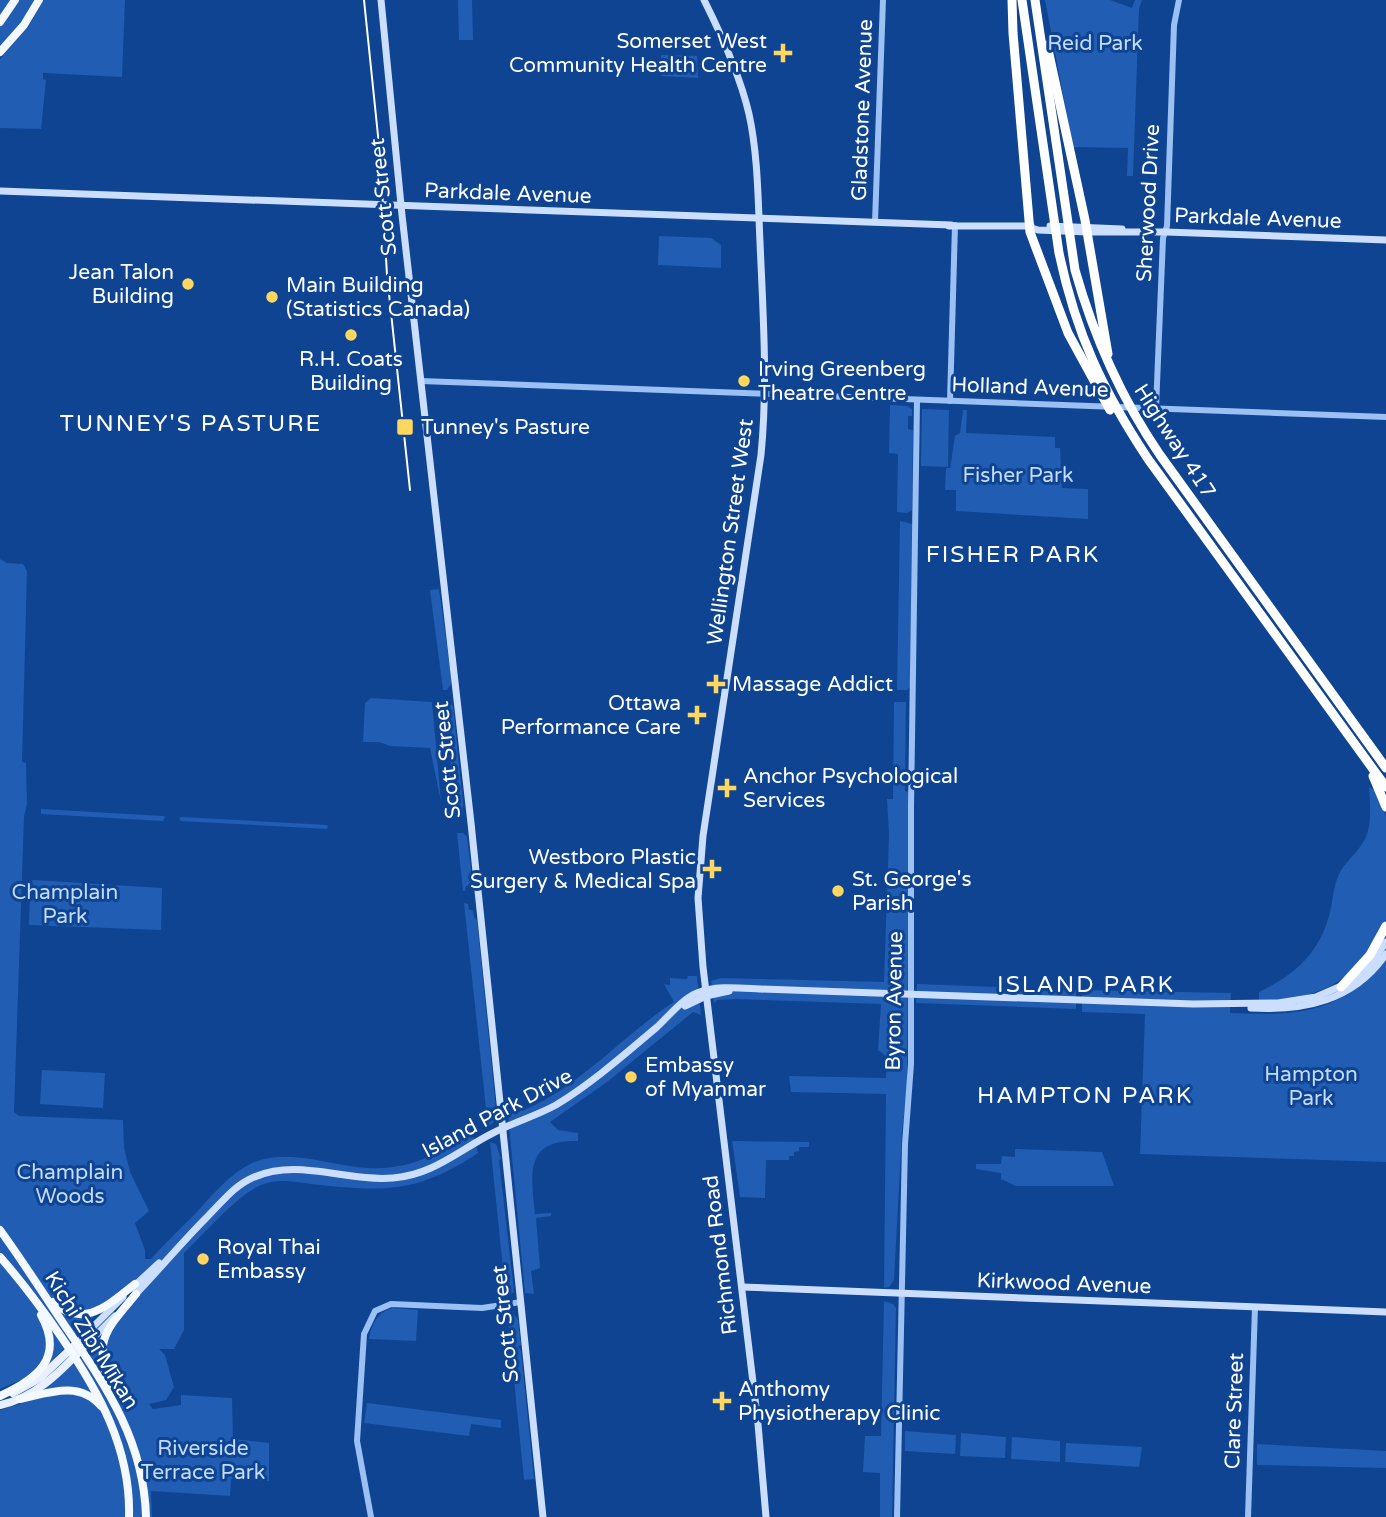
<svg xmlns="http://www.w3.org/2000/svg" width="1386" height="1517" viewBox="0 0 1386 1517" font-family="'Varela Round',sans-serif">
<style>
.green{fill:#215db2}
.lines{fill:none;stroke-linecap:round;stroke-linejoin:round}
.tertiary{stroke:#9bc0f4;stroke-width:6}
.secondary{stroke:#cbdefd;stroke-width:7}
.primary{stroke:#e8f0ff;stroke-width:8}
.trunk{stroke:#f4f8ff;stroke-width:8}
.motorway{stroke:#fff;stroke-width:9}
.tram{stroke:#fff;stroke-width:2}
.poi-dot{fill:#ffd75e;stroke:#0f4492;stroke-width:2.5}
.labels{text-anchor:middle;stroke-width:6;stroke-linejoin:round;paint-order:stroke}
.poi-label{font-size:21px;fill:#fff;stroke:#0f4492;text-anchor:start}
.park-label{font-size:21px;fill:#c3dbfe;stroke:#0f4492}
.street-label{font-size:21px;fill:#fff;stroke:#0f4492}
.neighbourhood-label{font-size:23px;letter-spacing:2px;fill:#fff;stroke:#0f4492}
</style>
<rect width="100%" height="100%" fill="#0f4492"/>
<!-- green -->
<g class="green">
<path d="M0,0H34L22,22L0,47Z"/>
<path d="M44,0H125L122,77L43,73V79L46,80L41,129L0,128V59L28,27Z"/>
<path d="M458,0H472L473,40H459Z"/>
<path d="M1045,0H1110L1132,8L1135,0H1142L1139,8L1133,176H1127L1128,148L1073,147Z"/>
<path d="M661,55L697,56L698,78L661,76Z"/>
<path d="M659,236L711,238L721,245V268L658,265Z"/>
<path d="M890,405L907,406L912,409V416H908V429L913,430L912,510L907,513L897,512L898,454L889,453Z"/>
<path d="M922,409L949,410L948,467L921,466Z"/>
<path d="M963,410H967L966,433L1055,437V448H1060L1062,488L1088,489V519L956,511V490H945L946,468H950L955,436L960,433Z"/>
<path d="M900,521L912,524L910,687L907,690H897Z"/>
<path d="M0,559L7,563L23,564L27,571L22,762L26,763L27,804L24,817L14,1112L19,1116L123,1120L124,1148L130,1172L149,1211L135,1223L145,1250V1259H151C164,1244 178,1231 192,1217C210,1198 228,1175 252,1163C287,1147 332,1166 368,1168C411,1170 438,1154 472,1132L478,1153C419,1192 388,1192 320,1185C301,1183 278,1177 261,1185C237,1195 204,1234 184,1253V1330L174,1349H159L165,1355L174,1387L166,1400L149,1404L153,1409L181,1405V1395L232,1398L233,1439L269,1443V1481L231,1479L230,1496L151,1491L152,1517H0V1410L52,1394L43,1390L87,1352L142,1291L132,1281L96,1314L44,1370L0,1389Z"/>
<path d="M439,589L451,675V684L447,690H443L430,590Z"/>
<path d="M371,698L432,702L441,802L430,748L390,746L379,742H363L365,703Z"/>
<path d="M444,701L449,702L453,706L463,802V814L456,820Z"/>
<path d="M894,702H906L905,791L909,792L907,1089L902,1132L894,1280L889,1287L884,1288L886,1094L791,1092L789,1076L886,1078L887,1057L878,1050L881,1004L735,999L717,1000L714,1003L711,981L721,978L884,982L889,834L887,799H893Z"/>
<path d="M1369,787L1375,790L1386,816V920C1366,978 1317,1002 1259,1000V992C1294,975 1318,955 1329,916C1333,902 1333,887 1339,874C1345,862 1355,855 1362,844C1373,829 1370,805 1369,787Z"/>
<path d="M41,809L163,816L165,817L163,821L41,814Z"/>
<path d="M181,817L327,825L328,826L327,829L181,821L179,819Z"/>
<path d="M457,833H463L467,837L473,886H466L465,891H463Z"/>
<path d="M33,880L162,888L161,930L29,925L30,883Z"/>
<path d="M464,903L468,904L469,910H473L474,917L477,920L497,1119L488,1127Z"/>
<path d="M1386,960V1162L1140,1154L1145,1014L1082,1012V990L1231,993L1230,1013C1297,1016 1340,1014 1386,960Z"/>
<path d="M688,976H697L701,1015L693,1012L607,1082L550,1122L558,1130L578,1133V1141C524,1139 531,1174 535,1214L551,1213V1216L536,1218L540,1268L531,1271L534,1294L525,1293L508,1115C568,1100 622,1035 674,1002L664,984L670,985V978L687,979Z"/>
<path d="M917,984L1076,990V1009L916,1003Z"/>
<path d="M42,1070L105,1073L103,1108L40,1104Z"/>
<path d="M732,1141L809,1142V1147H799V1151L794,1152V1156H789V1160H766L765,1198L740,1197Z"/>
<path d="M490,1142L496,1144L501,1159L499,1160L514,1292L506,1298Z"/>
<path d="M1015,1149L1102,1152L1114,1186H1016L1001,1179V1173L976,1169V1164H1001L1002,1156L1015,1157Z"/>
<path d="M884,1301L893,1304L896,1308L892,1517H880V1473L863,1472L865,1436H881Z"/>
<path d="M393,1308L418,1310L416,1341L369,1339C371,1325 378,1311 393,1308Z"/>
<path d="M507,1310L512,1311L518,1320L521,1345L518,1346L521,1351L534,1479L524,1480Z"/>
<path d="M367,1403L501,1420V1428L471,1424L469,1436L364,1423Z"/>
<path d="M905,1431L956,1435L955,1454L905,1451Z"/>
<path d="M961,1433L1006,1437L1005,1458L960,1456Z"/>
<path d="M1012,1437L1060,1441V1462L1011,1459Z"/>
<path d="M1066,1443L1142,1447L1139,1467L1065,1462Z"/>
<path d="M1257,1444L1386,1451V1468L1257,1465Z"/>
</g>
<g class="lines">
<!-- tertiary -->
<g class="tertiary">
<path d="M875,222L883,0"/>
<path d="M421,381L1386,417"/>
<path d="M950,401L955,225"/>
<path d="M1156,408L1163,238L1167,226L1174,25L1179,0"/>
<path d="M371,1517L357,1441L364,1334L375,1311L391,1304L482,1308L521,1302"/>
<path d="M897,1517L905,1144L911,1064V807L917,400"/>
<path d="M1248,1517L1255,1307"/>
</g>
<!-- secondary -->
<g class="secondary">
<path d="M381,0L402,215L471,823L543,1517"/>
<path d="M704,0C722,36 740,75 749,114C758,155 758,200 760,242C763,313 768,384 761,455L703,836L698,898L703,967L758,1424L766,1517"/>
<path d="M0,191L951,225"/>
<path d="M949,226H1031"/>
<path d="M1050,226L1122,229"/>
<path d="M1029,227L1038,230L1087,232H1166L1386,240"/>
<path d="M685,1006L706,996L729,991"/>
<path d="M1251,1008C1304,1011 1354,1001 1386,954"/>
<path d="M742,1287L1386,1312"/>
<path d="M132,1288L159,1263"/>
<path d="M133,1297C158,1271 182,1242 208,1216C222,1202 234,1186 252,1178C297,1157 346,1182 393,1178C433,1175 459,1150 493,1133C514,1122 536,1116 556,1105C592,1083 625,1054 657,1027C669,1016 682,999 697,993C716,985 740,988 760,989L1193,1004L1278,1003L1316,997L1348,983L1371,964L1386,942"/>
<path d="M77,1343L123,1297"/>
<path d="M81,1350L115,1316"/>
</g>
<!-- primary -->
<g class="primary">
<path d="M13,1393L40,1378L74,1346"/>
<path d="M0,1405C34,1398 58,1374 81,1350L76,1349"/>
</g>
<!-- trunk -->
<g class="trunk">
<path d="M0,22L15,0"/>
<path d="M0,52L24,25L39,0"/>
<path d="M0,1230C22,1260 42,1292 63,1323C105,1385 144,1439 146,1517"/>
<path d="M0,1257C23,1283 43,1310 62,1338C99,1392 131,1449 129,1517"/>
<path d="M53,1302C84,1330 109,1304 135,1284"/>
<path d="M110,1387C93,1340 106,1330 136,1294"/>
<path d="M0,1396C37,1379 65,1358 41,1315"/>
<path d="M20,1399C48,1393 79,1380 101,1406"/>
</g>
<!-- motorway -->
<g class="motorway">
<path d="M1012,0L1013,33L1030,232L1068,333L1110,410"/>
<path d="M1022,0L1059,253C1076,334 1103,391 1148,459L1386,787"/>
<path d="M1035,0L1075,270C1094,337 1121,398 1160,455L1386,768"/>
<path d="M1047,45L1085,220L1108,354"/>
<path d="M1373,776L1386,807"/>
<path d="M1341,987L1370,955L1386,926"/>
</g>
<!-- tram -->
<path class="tram" d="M364,0L380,155L387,275L410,490"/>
</g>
<!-- markers -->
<g class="poi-dot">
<path d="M779.5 42.5h7v7h7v7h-7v7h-7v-7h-7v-7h7z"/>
<circle cx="188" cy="284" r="7"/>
<circle cx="272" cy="297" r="7"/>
<circle cx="351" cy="335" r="7"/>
<circle cx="744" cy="381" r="7"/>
<rect x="396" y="418" width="18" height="18" rx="3.5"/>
<path d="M712.5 673.5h7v7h7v7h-7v7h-7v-7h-7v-7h7z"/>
<path d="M693.5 704.5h7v7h7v7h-7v7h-7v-7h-7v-7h7z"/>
<path d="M723.5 777.5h7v7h7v7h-7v7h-7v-7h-7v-7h7z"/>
<path d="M708.5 858.5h7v7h7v7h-7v7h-7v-7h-7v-7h7z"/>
<circle cx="838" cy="891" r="7"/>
<circle cx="631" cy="1077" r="7"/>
<circle cx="203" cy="1259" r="7"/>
<path d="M718.5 1390.5h7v7h7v7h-7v7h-7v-7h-7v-7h7z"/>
</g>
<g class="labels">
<!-- poi labels -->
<g class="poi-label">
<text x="767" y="48" text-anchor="end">Somerset West<tspan x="767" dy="24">Community Health Centre</tspan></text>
<text x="174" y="279" text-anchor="end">Jean Talon<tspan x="174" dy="24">Building</tspan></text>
<text x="286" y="292">Main Building<tspan x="286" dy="24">(Statistics Canada)</tspan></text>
<text x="351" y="366" text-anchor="middle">R.H. Coats<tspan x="351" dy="24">Building</tspan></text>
<text x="758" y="376">Irving Greenberg<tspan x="758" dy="24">Theatre Centre</tspan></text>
<text x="421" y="434">Tunney's Pasture</text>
<text x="732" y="691">Massage Addict</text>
<text x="681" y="710" text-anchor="end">Ottawa<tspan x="681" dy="24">Performance Care</tspan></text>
<text x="743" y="783">Anchor Psychological<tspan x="743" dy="24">Services</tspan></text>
<text x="696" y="864" text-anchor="end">Westboro Plastic<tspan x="696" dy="24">Surgery &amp; Medical Spa</tspan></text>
<text x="852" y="886">St. George's<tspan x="852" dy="24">Parish</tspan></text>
<text x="645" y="1072">Embassy<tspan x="645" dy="24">of Myanmar</tspan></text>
<text x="217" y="1254">Royal Thai<tspan x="217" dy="24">Embassy</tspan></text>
<text x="738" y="1396">Anthomy<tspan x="738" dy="24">Physiotherapy Clinic</tspan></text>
</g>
<!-- park labels -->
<g class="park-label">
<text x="1095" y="50">Reid Park</text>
<text x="1018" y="482">Fisher Park</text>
<text x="65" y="899">Champlain<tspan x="65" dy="24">Park</tspan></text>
<text x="1311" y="1081">Hampton<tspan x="1311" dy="24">Park</tspan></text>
<text x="70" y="1179">Champlain<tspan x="70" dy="24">Woods</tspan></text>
<text x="203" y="1455">Riverside<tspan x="203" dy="24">Terrace Park</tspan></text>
</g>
<!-- street labels -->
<g class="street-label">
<text transform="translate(862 110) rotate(-88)" y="7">Gladstone Avenue</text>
<text transform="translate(508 193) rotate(2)" y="7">Parkdale Avenue</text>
<text transform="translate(383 197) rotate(-96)" y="7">Scott Street</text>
<text transform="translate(1148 203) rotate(-87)" y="7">Sherwood Drive</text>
<text transform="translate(1258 218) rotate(2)" y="7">Parkdale Avenue</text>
<text transform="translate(1030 387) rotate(2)" y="7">Holland Avenue</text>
<text transform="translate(1175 441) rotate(57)" y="7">Highway 417</text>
<text transform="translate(730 532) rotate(-82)" y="7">Wellington Street West</text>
<text transform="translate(447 760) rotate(-96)" y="7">Scott Street</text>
<text transform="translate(894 1001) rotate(-89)" y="7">Byron Avenue</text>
<text transform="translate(497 1113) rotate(-28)" y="7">Island Park Drive</text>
<text transform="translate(720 1255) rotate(-97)" y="7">Richmond Road</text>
<text transform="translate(1064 1283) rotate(2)" y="7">Kirkwood Avenue</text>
<text transform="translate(505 1324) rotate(-96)" y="7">Scott Street</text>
<text transform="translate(92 1340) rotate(58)" y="7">Kichi Zībī Mīkan</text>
<text transform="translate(1234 1411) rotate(-88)" y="7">Clare Street</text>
</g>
<!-- neighbourhood labels -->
<g class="neighbourhood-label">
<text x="191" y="431">TUNNEY'S PASTURE</text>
<text x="1013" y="562">FISHER PARK</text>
<text x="1086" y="992">ISLAND PARK</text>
<text x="1085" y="1103">HAMPTON PARK</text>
</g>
</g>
</svg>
